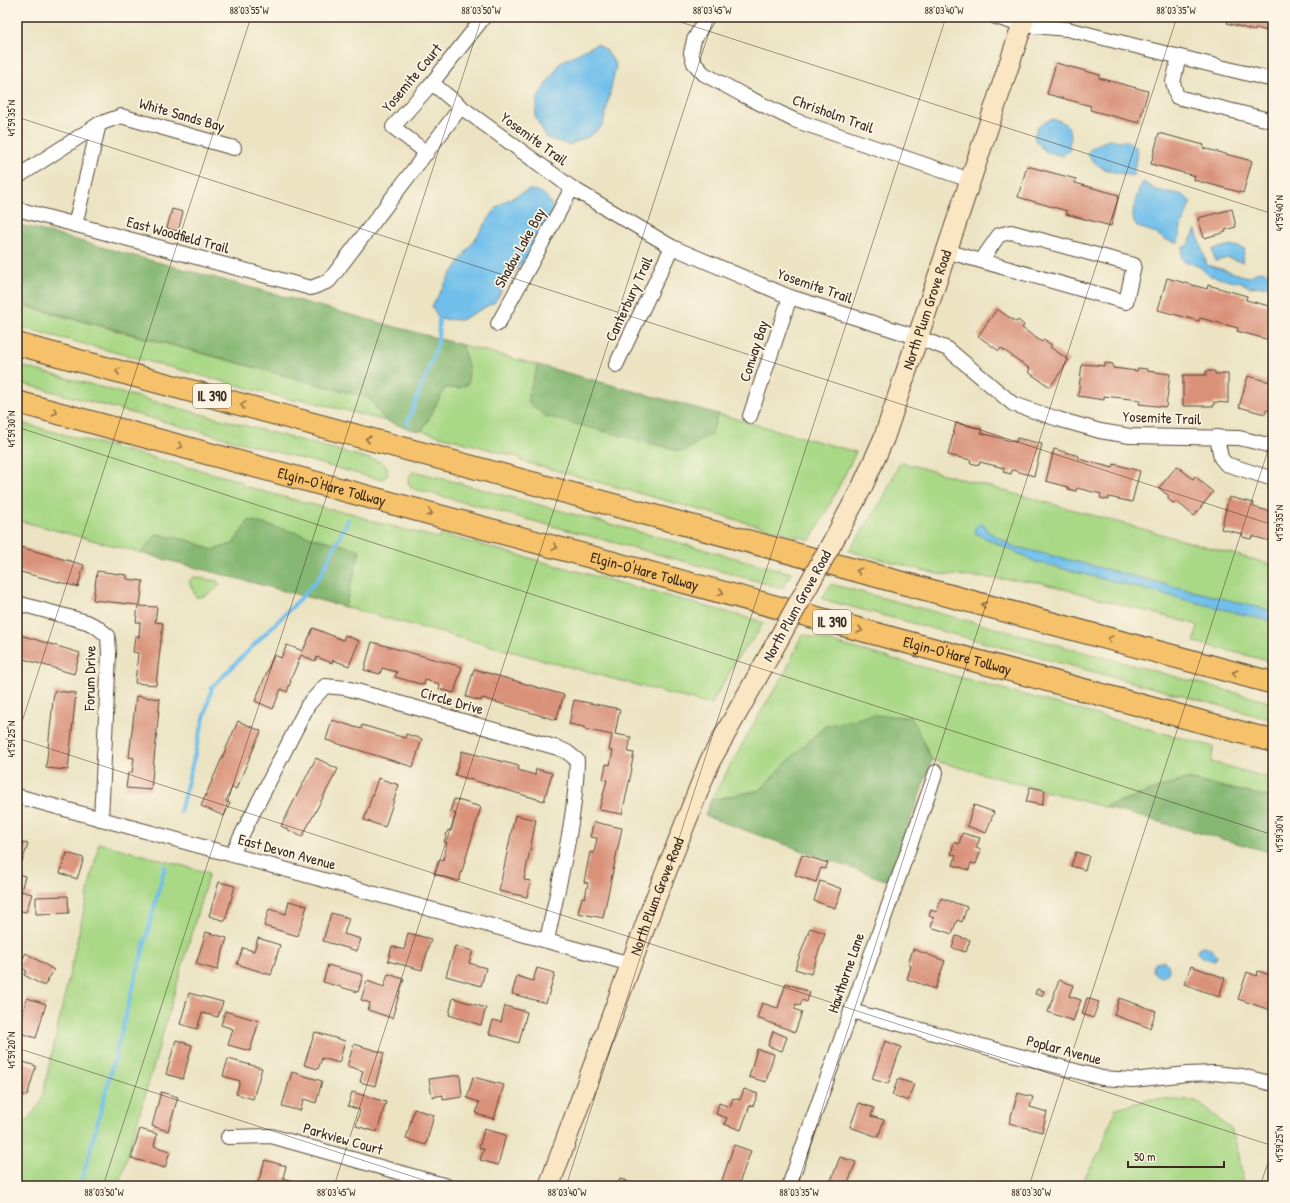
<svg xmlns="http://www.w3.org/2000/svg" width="1290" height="1203" viewBox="0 0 1290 1203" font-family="'Patrick Hand',sans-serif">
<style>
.green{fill:#a9d886;stroke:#728152}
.forest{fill:#86b873;stroke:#607148}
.water{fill:#70bfeb;stroke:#567484}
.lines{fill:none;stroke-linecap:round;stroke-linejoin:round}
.stream{stroke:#70bfeb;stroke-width:4}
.building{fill:#d99179}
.street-casing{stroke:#554637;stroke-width:16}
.secondary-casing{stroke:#554637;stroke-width:22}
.highway-casing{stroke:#554637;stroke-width:24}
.street{stroke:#fff;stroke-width:14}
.secondary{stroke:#fbe6c4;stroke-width:20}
.highway{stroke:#f5c16b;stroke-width:22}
.secondary-bridge-casing{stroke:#554637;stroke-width:22;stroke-linecap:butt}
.secondary-bridge{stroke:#fbe6c4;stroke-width:20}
.oneway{stroke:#8f6e41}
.ticks{fill:none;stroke:#3b2a1e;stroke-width:1;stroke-opacity:0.45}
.labels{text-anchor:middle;stroke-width:3.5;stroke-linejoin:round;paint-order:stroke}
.shield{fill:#fcf5e5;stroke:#75675a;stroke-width:1}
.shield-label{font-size:14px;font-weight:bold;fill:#3b2a1e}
.street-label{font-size:15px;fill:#3b2a1e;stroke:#fcf5e5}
.neatline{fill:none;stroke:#3b2a1e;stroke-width:1.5}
.ticks-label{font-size:10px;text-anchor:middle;fill:#3b2a1e}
</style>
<rect width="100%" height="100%" fill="#fcf5e5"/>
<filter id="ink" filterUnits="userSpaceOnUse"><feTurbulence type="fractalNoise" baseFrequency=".025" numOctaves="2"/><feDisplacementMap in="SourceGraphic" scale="8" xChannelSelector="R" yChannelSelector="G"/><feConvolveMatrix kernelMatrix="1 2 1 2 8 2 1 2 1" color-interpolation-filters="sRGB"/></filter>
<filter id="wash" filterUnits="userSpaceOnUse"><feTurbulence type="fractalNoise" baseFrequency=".012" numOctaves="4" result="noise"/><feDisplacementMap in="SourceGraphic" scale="16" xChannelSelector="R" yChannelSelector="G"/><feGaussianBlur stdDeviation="0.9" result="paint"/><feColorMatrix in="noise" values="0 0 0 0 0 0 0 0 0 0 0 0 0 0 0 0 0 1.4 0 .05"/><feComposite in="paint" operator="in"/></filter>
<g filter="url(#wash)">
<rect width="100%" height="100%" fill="#ebe3c2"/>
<!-- green -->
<g class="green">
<path d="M17,304L369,398L386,421L297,398L296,401L17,326Z"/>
<path d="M462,345L538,365L528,396L711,434L718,414L856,452L826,512L810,540L521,461V458L422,431L445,388H460L469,370Z"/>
<path d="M17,365L382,462L387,467L388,474L384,479H377L17,382Z"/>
<path d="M17,422L241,481L243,486L336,511C354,512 357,516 372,521C394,527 417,533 439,538L441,534L763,622L757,634L738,657L711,705L345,607L360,550L233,544L212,550L191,541L157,534L141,553L17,520Z"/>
<path d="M900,462L1273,565V662L1194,642L1198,625L1038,582L937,574L849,551L883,499Z"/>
<path d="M414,471L791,573L783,588L411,488C406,481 408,476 414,471Z"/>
<path d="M193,577L217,581L220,584C216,591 203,598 196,597L189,582Z"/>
<path d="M831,584L1273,703V720L822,599Z"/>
<path d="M802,634L1214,747L1211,762L1273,779V798L1186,779L1104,807L932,760L911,717L825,726L799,750L760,790L711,800L757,718L785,673Z"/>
<path d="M99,843L209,873L120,1182L127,1186H17V1133L41,1102Z"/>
<path d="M1152,1099L1196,1101L1231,1129L1238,1151L1244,1186H1079L1100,1152L1116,1108Z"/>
</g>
<!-- forest -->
<g class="forest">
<path d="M17,224L462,345L469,370L468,384L460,388H445L422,431L413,430L386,421L369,398L17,303Z"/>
<path d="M538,365L718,414L711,434L684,452L545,416L529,403L528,396Z"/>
<path d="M249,520L360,550L345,607L141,553L157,534L191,541L212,550L233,544Z"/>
<path d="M872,715L911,717L932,760L888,881L705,816L711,800L760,790L799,750L825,726Z"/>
<path d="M1186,779L1273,798V853L1104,807Z"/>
</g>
<!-- water -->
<g class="water">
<path d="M597,44L606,50L616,65L603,125L590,136L568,145L547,138L535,117L538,96L561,62Z"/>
<path d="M1054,119C1063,121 1071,126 1071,137C1070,142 1068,145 1070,150L1062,156L1045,151L1035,140C1033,128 1043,121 1054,119Z"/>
<path d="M1109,140L1127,141L1136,147L1137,153L1133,176C1116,173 1096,170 1087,153C1093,146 1100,143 1109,140Z"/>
<path d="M1143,182L1156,190L1181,194L1191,202L1181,227L1178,243C1167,242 1161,236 1152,232C1147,229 1139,229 1135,224C1129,216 1138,190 1143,182Z"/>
<path d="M528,190C543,190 546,195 553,207L543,237L508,280L495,302L461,320L439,319L432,306L449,277L497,207L507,200Z"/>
<path d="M1196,230L1207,265L1248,277L1260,271L1273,274V287L1267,286L1249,287L1239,281L1234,282L1208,275L1200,267L1184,261L1181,258L1183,247L1187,246Z"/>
<path d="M1231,245L1245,249L1242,262L1228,258L1215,261L1212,250Z"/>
<path d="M979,524L985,525L987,531L1013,546L1273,611V622L1036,562L975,533V528Z"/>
<path d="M1202,946C1209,946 1213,951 1217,956L1215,961C1211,961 1210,959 1206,958C1199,956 1192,952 1202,946Z"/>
<circle cx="1161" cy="969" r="8"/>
</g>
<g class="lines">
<!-- stream -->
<g class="stream">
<path d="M407,424L438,344L439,319"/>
<path d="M180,812L212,687L297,602L319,578L348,520"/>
<path d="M80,1186L90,1151L165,866"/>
</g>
</g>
<g id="blocks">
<!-- building -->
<g class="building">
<path d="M1221,17H1273V25L1271,32L1256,28L1255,31L1227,23L1229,20Z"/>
<path d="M1056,63L1100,75L1099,78L1148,91L1139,123L1090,110L1091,106L1047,94Z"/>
<path d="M1159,133L1204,145L1203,148L1252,161L1243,193L1194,180L1195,176L1151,164Z"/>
<path d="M1027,166L1076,179L1075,183L1119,195L1111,226L1066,214L1067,211L1018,197Z"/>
<path d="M172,209L183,212L178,231L167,228Z"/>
<path d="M1232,209L1236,227L1225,230L1226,232L1204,238L1198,218Z"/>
<path d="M1273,241V259L1268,258Z"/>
<path d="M1167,278L1207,289L1208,285L1247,296L1246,300L1273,307V341L1237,331L1238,328L1200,318L1199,321L1158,310Z"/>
<path d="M997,309L1016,322L1018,320L1024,325L1022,328L1042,342L1044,340L1052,345L1050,347L1069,360L1050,387L1028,372L1030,369L1001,348L999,351L978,336Z"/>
<path d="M1105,363L1113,364V368L1137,371L1138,368L1147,369V371L1170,374L1166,407L1139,404L1140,400L1104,396V400L1078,396L1082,364L1105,366Z"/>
<path d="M1206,371H1215V374H1228V403L1214,402V406H1183V375H1206Z"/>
<path d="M1248,376L1270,382L1271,378L1273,379V412L1266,410L1265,414L1239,407Z"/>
<path d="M956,423L982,429L981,433L1016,442L1017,438L1042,444L1034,476L1012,470L1011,474L1003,472L1004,468L980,462L979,465L970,463L971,460L948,455Z"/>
<path d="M1054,449L1079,456V459L1113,468L1114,464L1140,471L1132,502L1109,497L1108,500L1100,498L1101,494L1077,488L1076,491L1068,489V487L1046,481Z"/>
<path d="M1177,466L1193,479L1195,476L1213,492L1194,516L1176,501L1174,504L1167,498L1169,496L1159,488Z"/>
<path d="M1229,497L1254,503L1253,507L1273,512V542L1252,536L1251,539L1242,537L1243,534L1221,529Z"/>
<path d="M17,546L84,565L78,587L17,571Z"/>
<path d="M97,571L127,575V579L143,581L140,606L157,607L155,622L163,623L156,685L135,683L138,653L133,652L135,637H139L140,622H136L138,605L93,600Z"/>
<path d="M313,628L343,640L345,635L359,641L349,666L333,660L332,663L317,657L315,661L301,655L290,681H291L287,692L281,689L273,709L255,701L274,655L281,658L287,645L303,651Z"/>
<path d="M17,634L80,653L74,674L17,657Z"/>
<path d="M372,642L462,667L454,693L439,689L440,684L425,680L424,685L395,677L397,672L382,668L380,674L364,670Z"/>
<path d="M474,669L564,695L556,720L482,698L481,701L466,697Z"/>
<path d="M54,691L76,693L68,770L46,768Z"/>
<path d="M136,696L160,699L151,790L126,788L128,773H132L134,758L129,757Z"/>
<path d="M574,700L620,709L615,734L631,737L628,752L634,753L631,768L632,769L622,814L599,810L607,780L603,779L606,764L610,765L613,751L609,750L612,735L584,729V727L569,724Z"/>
<path d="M332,720L361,729L362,725L405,738L406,734L422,739L413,767L326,740Z"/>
<path d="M238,721L261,731L236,789L232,787L226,801L230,803L224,816L201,806Z"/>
<path d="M462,751L519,766L518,770L535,775L536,769L552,773L544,801L455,775Z"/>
<path d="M316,758L338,769L302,837L281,826Z"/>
<path d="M378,778L399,785L385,827L364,820Z"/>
<path d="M1030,787L1045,790L1042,805L1026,802Z"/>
<path d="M454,799L481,807L459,881L434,874L439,859L443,860L447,843L444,842L448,830L451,831L456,814L450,812Z"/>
<path d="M974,805L994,812L986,833L967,826Z"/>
<path d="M515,815L536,820L524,880L531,881L527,897L499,891Z"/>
<path d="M594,822L622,828L603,918L578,913L582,897L585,898L588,883L584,882L590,852L594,853L597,838L590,837Z"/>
<path d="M962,833L980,838L976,848L981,850L976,864L971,863L969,870L953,865L956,855L951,854L954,842L959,844Z"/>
<path d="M17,841L28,844L22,862L17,860Z"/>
<path d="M1076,852L1089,856L1085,870L1071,866Z"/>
<path d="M67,853L84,858L77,879L60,873Z"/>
<path d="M802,855L828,863L825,869L821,868L816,882L795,875Z"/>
<path d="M17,874L25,876L21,891L32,894L26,912L17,910Z"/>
<path d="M820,881L842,889L835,908L814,901Z"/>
<path d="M219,882L235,886L225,921L209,916Z"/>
<path d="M68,896L69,913L36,914V897Z"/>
<path d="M941,898L967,907L962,922L957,920L952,934L931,927L934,918L929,916L931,910L937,912Z"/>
<path d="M289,901L307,906L298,936L264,926L269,909L286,914Z"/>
<path d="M331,913L349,918L344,934L361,939L357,951L323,941Z"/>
<path d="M810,928L825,933L811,974L795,969Z"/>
<path d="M206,932L227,938L217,970L196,964Z"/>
<path d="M408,933L431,939L422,970L388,961L392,946L404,950Z"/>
<path d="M956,936L970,940L966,952L952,948Z"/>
<path d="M258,938L280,945L271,975L237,964L243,948L254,951Z"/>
<path d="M455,946L473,951L469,963L486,968L481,986L446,976Z"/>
<path d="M913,949L945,961L935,989L907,979L911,966L908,964Z"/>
<path d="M26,953L54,970L44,986L24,975L27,971L18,966Z"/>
<path d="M328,965L363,975L358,992L323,982Z"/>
<path d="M1191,966L1225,978L1219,997L1184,984Z"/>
<path d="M537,968L555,973L546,1003L512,994L517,976L533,981Z"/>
<path d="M1258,971L1273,976V1011L1238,999L1247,972L1257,976Z"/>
<path d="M388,974L404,979L392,1018L368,1010L370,1003L361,1000L367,981L384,987Z"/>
<path d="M1059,980L1073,985L1069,996L1081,1000L1073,1021L1048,1012Z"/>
<path d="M786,983L810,992L807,1002L802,1000L800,1006L796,1004L794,1009L802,1012L795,1032L757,1018L762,1003L778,1008Z"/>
<path d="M1037,989L1044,991L1042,996L1035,994Z"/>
<path d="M189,993L223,1002L218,1017L202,1013L197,1029L180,1024Z"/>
<path d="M27,998L46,1004L36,1038L17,1032V1019L21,1020Z"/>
<path d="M453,998L486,1008L481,1025L449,1015Z"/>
<path d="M1087,998L1099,1002L1093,1018L1082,1014Z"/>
<path d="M1119,998L1156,1011L1150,1028L1114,1015Z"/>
<path d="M505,1006L527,1012L519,1043L489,1034L493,1020L501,1022Z"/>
<path d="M225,1011L259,1021L250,1051L228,1045L233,1029L221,1025Z"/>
<path d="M773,1031L787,1037L782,1051L768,1046Z"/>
<path d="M315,1032L345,1041L339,1063L322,1058L318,1069L304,1065Z"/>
<path d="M176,1040L192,1045L183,1079L166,1074Z"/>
<path d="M885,1041L901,1047L888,1084L872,1079Z"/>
<path d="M354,1044L384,1053L375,1086L360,1082L363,1071L347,1066Z"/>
<path d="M757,1049L774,1054L766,1082L749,1077Z"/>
<path d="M228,1059L262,1068L253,1099L236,1094L240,1081L223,1076Z"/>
<path d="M17,1060L36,1066L27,1096L17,1093Z"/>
<path d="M292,1072L322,1081L316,1103L304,1099L300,1111L282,1106Z"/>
<path d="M460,1075L462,1097L443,1100V1095L432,1097L429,1079Z"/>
<path d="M473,1077L504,1085L494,1119L476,1114L479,1102L467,1098Z"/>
<path d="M898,1079L914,1084L908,1101L892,1095Z"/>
<path d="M744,1089L758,1094L753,1106L750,1105L741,1130L724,1124L727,1118L716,1114L719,1103L730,1107L733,1098L740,1100Z"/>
<path d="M161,1092L178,1097L168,1131L152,1126Z"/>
<path d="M352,1092L386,1102L377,1132L356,1126L360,1110L348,1106Z"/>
<path d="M1018,1093L1033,1097L1030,1107L1047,1112L1042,1132L1009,1123Z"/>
<path d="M859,1103L874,1108L871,1116L884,1120L878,1137L850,1127Z"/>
<path d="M414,1109L434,1115L426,1145L406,1139Z"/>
<path d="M140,1129L157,1134L154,1146L170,1151L165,1168L131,1158Z"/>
<path d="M484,1129L506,1135L498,1165L480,1160L484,1149L479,1148Z"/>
<path d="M734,1145L751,1151L738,1186H730L721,1183Z"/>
<path d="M840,1157L856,1162L847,1186H829Z"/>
<path d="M265,1160L286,1166L283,1178L295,1182L294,1186H257Z"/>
<path d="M620,1179L626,1181L624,1186H617Z"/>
<path d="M346,1182L359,1186H345Z"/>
</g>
</g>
</g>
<g filter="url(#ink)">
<use href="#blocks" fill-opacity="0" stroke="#554637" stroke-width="1"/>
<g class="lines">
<defs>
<g id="street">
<path d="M707,17L694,40L691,53L694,63L704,74L743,95L794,120L970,180"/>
<path d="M996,17L1022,25L1067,29L1273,80"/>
<path d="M1179,57L1173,82L1177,97L1273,121"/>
<path d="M432,83L461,107L572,188L672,247L790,297L917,337L948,349L1013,404L1058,419L1100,431L1130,436L1239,438L1264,444L1273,447"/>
<path d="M427,153L393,127L432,83L484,17"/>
<path d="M17,177L99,124L121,116L234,148"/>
<path d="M17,209L311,288L329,281L461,107"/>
<path d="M75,225L99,124"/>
<path d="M946,251L1126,302L1134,265L1011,232L999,235L981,261"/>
<path d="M498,324L572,188"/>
<path d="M616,365L672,247"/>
<path d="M750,416L790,297"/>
<path d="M1217,437L1221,458L1226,464L1273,479"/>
<path d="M17,603L87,622L97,627L108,636L109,654L101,819"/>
<path d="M17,796L631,964"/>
<path d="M232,854L308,705L325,686L346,688L558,748L567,752L577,760C576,820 559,882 547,940"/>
<path d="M851,1011L1102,1078L1133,1080L1187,1074L1214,1073L1242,1076L1273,1084"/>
<path d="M228,1137L271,1136L447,1186"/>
<path d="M789,1186L936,772"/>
</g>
<g id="secondary">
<path id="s1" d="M838,532L862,487L884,438L1025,17"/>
<path id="s2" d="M549,1186L651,910L710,761L778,640"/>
</g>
<g id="highway">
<path d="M17,344L1273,683"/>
<path id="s3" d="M17,402L1273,741"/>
</g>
</defs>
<!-- street casing -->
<use href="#street" class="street-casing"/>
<!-- secondary casing -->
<use href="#secondary" class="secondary-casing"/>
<!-- highway casing -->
<use href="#highway" class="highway-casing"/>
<!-- street -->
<use href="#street" class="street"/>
<!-- secondary -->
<use href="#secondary" class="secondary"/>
<!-- highway -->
<use href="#highway" class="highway"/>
<defs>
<path id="secondary-bridge" d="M778,640L838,532"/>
</defs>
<!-- secondary-bridge casing -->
<use href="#secondary-bridge" class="secondary-bridge-casing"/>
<!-- secondary-bridge -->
<use href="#secondary-bridge" class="secondary-bridge"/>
</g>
<!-- one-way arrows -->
<defs><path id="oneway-chevron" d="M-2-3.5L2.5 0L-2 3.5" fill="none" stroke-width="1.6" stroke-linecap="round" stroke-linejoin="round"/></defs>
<g class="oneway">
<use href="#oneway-chevron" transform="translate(118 371) rotate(-165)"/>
<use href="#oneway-chevron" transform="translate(243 405) rotate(-165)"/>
<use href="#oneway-chevron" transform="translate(55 412) rotate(15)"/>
<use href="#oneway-chevron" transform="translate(368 439) rotate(-165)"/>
<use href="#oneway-chevron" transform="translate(180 446) rotate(15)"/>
<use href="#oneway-chevron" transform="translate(430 513) rotate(15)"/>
<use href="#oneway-chevron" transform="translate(555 547) rotate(15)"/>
<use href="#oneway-chevron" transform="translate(859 571) rotate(-165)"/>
<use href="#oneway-chevron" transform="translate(721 592) rotate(15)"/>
<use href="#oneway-chevron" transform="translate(984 605) rotate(-165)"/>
<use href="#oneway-chevron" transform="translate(860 630) rotate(15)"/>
<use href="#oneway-chevron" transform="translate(1110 639) rotate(-165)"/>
<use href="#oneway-chevron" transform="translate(1235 673) rotate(-165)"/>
</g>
</g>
<!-- ticks -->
<path class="ticks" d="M665,17L1273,214M17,24L19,17M17,117L1273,525M17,427L1273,835M17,737L251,17M17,738L1273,1146M17,1048L442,1186M103,1186L482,17M334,1186L714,17M566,1186L946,17M797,1186L1177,17M1029,1186L1273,435M1260,1186L1273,1148"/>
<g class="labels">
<!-- shield labels -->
<g class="shield">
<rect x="193" y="384" width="38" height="24" rx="3"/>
<rect x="813" y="610" width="38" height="24" rx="3"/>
</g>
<g class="shield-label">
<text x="212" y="401">IL 390</text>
<text x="832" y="627">IL 390</text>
</g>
<!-- street labels -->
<g class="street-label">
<text transform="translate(412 78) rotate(-50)" y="5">Yosemite Court</text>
<text transform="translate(833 114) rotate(20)" y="5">Chrisholm Trail</text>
<text transform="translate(182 115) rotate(16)" y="5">White Sands Bay</text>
<text transform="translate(534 139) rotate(36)" y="5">Yosemite Trail</text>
<text transform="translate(178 235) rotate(15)" y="5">East Woodfield Trail</text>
<text transform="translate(520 248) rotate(-61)" y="5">Shadow Lake Bay</text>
<text transform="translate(815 286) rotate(19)" y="5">Yosemite Trail</text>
<text transform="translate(629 299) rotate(-65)" y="5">Canterbury Trail</text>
<text dy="5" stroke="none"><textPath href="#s1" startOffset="240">North Plum Grove Road</textPath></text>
<text transform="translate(754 351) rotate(-72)" y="5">Conway Bay</text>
<text transform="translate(1162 418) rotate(2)" y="5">Yosemite Trail</text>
<text dy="5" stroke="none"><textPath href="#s3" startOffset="326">Elgin-O'Hare Tollway</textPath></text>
<text dy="5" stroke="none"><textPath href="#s3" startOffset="650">Elgin-O'Hare Tollway</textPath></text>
<text transform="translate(797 606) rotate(-61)" y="5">North Plum Grove Road</text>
<text dy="5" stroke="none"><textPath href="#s3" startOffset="974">Elgin-O'Hare Tollway</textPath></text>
<text transform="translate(90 678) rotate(-89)" y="5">Forum Drive</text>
<text transform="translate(452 701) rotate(16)" y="5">Circle Drive</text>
<text transform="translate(287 852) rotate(15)" y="5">East Devon Avenue</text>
<text dy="5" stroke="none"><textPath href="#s2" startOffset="309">North Plum Grove Road</textPath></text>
<text transform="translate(846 973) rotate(-71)" y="5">Hawthorne Lane</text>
<text transform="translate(1064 1050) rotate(15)" y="5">Poplar Avenue</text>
<text transform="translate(343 1139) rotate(16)" y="5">Parkview Court</text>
</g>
</g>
<!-- margin -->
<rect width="1290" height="1203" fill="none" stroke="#fcf5e5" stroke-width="44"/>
<!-- scale -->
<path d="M1128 1161v6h96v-6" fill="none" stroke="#3b2a1e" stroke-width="2"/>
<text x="1134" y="1161" font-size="12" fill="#3b2a1e" stroke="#fcf5e5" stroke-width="3" paint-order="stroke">50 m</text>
<rect x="22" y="22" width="1246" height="1159" class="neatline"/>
<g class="ticks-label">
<text x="249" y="14">88°03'55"W</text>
<text x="481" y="14">88°03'50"W</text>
<text x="712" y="14">88°03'45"W</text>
<text x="944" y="14">88°03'40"W</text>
<text x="1176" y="14">88°03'35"W</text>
<text transform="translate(11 118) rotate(-90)" y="4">41°59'35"N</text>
<text transform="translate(1279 213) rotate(-90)" y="4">41°59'40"N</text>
<text transform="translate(11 429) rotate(-90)" y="4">41°59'30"N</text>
<text transform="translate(1279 523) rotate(-90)" y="4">41°59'35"N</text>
<text transform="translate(11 739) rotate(-90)" y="4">41°59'25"N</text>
<text transform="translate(1279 834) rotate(-90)" y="4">41°59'30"N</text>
<text transform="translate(11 1050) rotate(-90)" y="4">41°59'20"N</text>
<text transform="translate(1279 1144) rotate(-90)" y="4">41°59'25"N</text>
<text x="104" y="1196">88°03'50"W</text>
<text x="336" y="1196">88°03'45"W</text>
<text x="567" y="1196">88°03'40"W</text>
<text x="799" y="1196">88°03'35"W</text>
<text x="1031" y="1196">88°03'30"W</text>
</g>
</svg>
